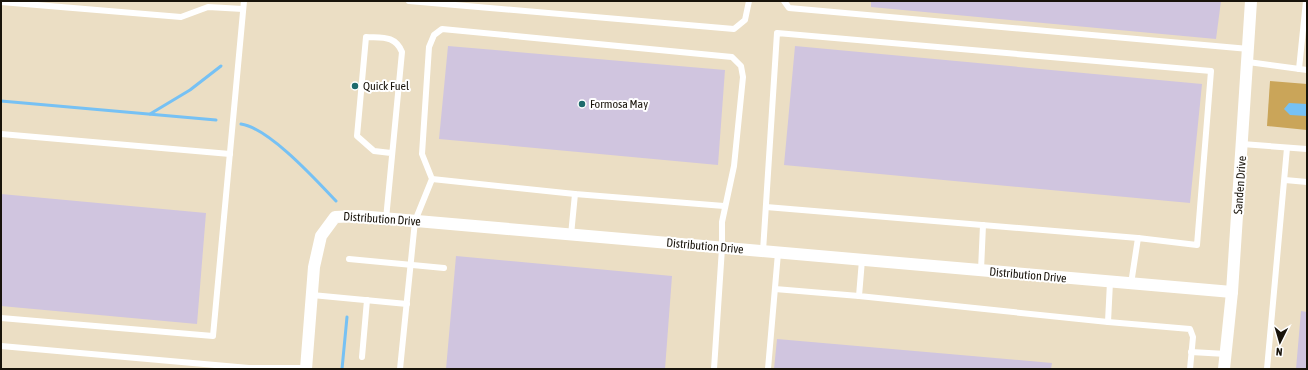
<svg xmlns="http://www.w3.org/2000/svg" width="1308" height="370" viewBox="0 0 1308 370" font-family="'Asap Condensed',sans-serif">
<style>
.forest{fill:#caa559}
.water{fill:#76c1f4}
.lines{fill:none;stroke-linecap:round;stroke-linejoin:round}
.stream{stroke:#76c1f4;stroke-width:3}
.building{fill:#d0c5df}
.service{stroke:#fff;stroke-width:6}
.minor{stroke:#fff;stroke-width:12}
.poi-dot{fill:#1d6a6c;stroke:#fff;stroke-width:1.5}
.labels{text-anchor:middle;stroke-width:4;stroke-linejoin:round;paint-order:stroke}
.poi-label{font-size:12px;fill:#18130a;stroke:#fff;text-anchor:start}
.street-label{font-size:12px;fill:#18130a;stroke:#fff}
</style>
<rect width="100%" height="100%" fill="#ebdec4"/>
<!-- forest -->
<path class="forest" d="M1270,81L1307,84V130L1267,126Z"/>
<!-- water -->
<path class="water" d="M1289,103L1307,104V116L1290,115L1284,109Z"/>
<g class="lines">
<!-- stream -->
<g class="stream">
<path d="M1,101L216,120"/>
<path d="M150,114L190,90L221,66"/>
<path d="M241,124C269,128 316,180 336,201"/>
<path d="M342,369L347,317"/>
</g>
</g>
<!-- building -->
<g class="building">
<path d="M871,1H1221L1216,39L871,7Z"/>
<path d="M448,46L725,70L718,165L439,139Z"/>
<path d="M795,46L1202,84L1190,203L784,165Z"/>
<path d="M1,194L206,213L197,324L1,306Z"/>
<path d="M456,256L672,276L665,369H446Z"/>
<path d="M1301,311L1307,312V369H1296Z"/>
<path d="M777,339L1052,363L1051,369H774Z"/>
</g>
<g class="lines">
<!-- service -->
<g class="service">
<path d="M409,1L734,29L745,20L749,1"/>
<path d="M784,1L789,8L1249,49"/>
<path d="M1,2L181,17L208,7L243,9"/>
<path d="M1248,62L1307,70"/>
<path d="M1299,69L1306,1"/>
<path d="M1,134L230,154"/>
<path d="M1242,144L1307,149"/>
<path d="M432,179L575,194L724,206"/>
<path d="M1285,180L1307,182"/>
<path d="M766,207L1138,238"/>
<path d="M386,219L402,52C395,35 382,38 366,37L357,136L374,151L391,153"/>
<path d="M571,235L575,194"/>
<path d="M763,251L777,33L1211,71L1197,245L1138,238L1131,284"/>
<path d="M349,259L444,268"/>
<path d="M862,260L859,296L1108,322"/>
<path d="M981,270L983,225"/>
<path d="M1110,282L1108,322L1190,329L1193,337L1190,369"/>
<path d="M775,289L859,296"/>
<path d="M312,295L407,304"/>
<path d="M1,318L213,336L244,1"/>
<path d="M1,346L249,368H306"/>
<path d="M1191,352L1226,354"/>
<path d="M362,357L367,300"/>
<path d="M400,369L415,221L432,179L422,154L429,47L434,35L442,29L732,57L741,66L743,77L734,166L722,222V248L714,369"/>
<path d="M768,369L778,253"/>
<path d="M1267,369L1287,148"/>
</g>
<!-- minor -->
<g class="minor">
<path d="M306,369L314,267L321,236L335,217L359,216L1232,292"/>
<path d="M1224,369L1232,292L1251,1"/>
</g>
</g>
<!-- markers -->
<g class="poi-dot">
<circle cx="355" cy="86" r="4"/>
<circle cx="582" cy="104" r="4"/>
</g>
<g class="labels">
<!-- poi labels -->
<g class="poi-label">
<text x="363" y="90">Quick Fuel</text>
<text x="590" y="108">Formosa May</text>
</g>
<!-- street labels -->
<g class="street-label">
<text transform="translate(1240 185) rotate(-86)" y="4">Sanden Drive</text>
<text transform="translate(382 219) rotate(4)" y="4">Distribution Drive</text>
<text transform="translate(705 246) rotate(5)" y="4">Distribution Drive</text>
<text transform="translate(1028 275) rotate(5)" y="4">Distribution Drive</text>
</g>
</g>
<!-- border -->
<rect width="1308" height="370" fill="none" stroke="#18130a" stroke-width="4"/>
<!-- north arrow -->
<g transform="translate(1280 342) rotate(185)" stroke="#ffffff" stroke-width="3" paint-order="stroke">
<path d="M0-3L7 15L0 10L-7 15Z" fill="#18130a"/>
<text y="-6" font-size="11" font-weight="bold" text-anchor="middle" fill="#18130a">N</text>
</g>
</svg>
